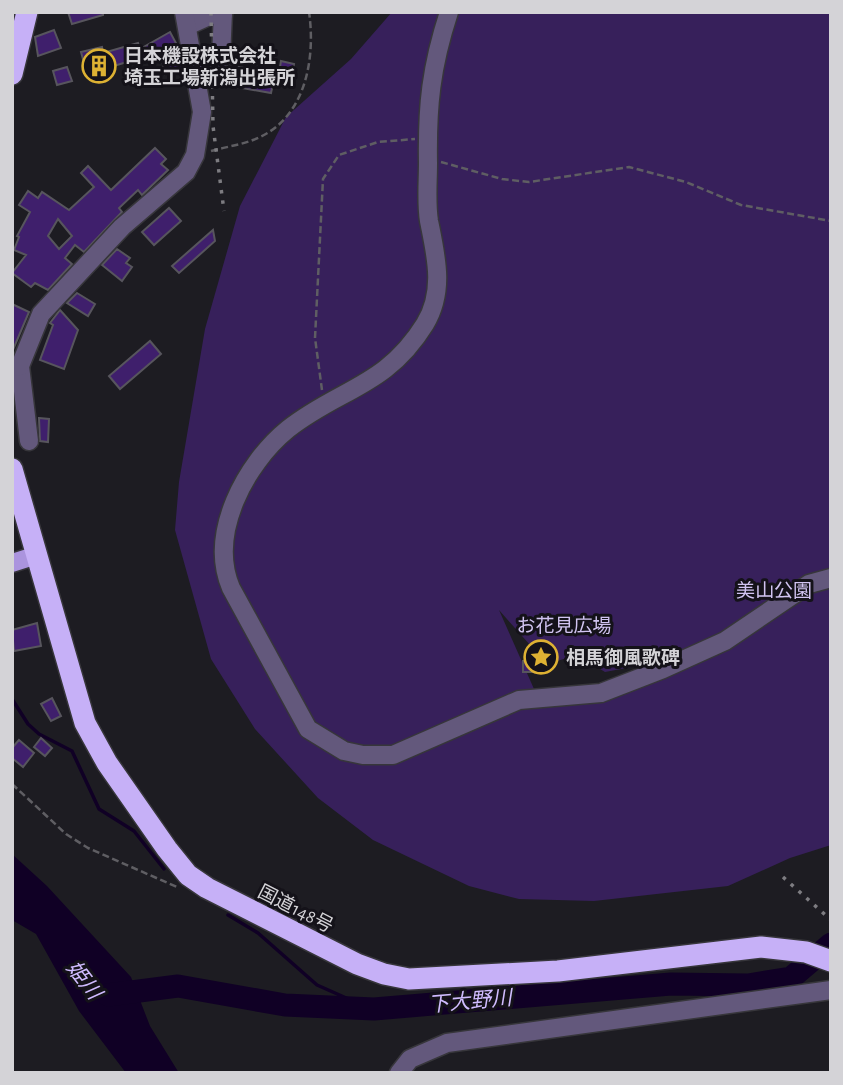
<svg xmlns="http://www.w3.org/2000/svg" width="843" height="1085" viewBox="0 0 843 1085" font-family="'Alegreya Sans','Noto Sans JP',sans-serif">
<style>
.green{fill:#37205b;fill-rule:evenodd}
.water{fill:#100025}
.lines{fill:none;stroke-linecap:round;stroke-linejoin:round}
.stream{stroke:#100025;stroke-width:3.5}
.river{stroke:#100025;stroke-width:23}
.building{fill:#3f1f6c;stroke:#57555d;stroke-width:2;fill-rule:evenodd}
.minor-casing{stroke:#37363b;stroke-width:21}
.major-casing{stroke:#37363b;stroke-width:21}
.highway-casing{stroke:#37363b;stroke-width:24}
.path{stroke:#5f5e63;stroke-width:2.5;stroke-dasharray:7 3.5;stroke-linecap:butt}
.minor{stroke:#63587c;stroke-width:18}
.major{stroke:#ab94de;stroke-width:18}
.highway{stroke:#c6b0f7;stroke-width:21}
.rail{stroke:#7d7c81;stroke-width:3.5;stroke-dasharray:3.5 7;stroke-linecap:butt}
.labels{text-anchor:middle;stroke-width:6;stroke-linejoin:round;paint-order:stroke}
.poi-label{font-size:19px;font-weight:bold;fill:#d4d3d7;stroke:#141219;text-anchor:start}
.park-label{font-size:19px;fill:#d1c4f1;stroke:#141219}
.street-label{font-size:19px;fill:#d4d3d7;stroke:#141219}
.water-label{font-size:21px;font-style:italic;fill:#d0bcff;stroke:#141219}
</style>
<rect width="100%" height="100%" fill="#1d1c22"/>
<!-- green -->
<path class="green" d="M392,12H831V845L790,858L728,886L594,901L519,899L469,886L373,840L318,798L255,729L211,659L175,530L179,482L205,329L240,206L286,117L351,59ZM499,610L547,664L577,655L605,672L701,654L556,700L534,689Z"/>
<!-- water -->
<path class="water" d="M12,854L47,886L131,977L150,1026L179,1073H126L79,1011L36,934L12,920Z"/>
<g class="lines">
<!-- stream -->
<g class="stream">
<path d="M12,699L28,724L39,734L72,751L99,809L134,831L164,869"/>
<path d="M228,915L258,933L317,985L371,1009"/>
</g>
<!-- river -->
<path class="river" d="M108,995L178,986L285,1005L374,1009L671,984L748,985L791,978L831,944"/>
</g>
<!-- building -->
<g class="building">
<path d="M68,12H103V15L72,24Z"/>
<path d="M54,30L61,48L38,56L35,37Z"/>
<path d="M170,32L177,45L183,70L165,74L161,55L150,62L147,56L87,74L81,52L102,47L103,53L138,43L140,49Z"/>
<path d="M281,61L294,64L292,76L279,73Z"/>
<path d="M230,65L275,74L271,93L225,85Z"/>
<path d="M67,67L72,81L57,85L53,71Z"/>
<path d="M155,148L166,159L161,164L168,170L142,195L138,190L119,208L122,212L84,252L75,245L65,258L72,264L48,290L35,283L31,287L12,273L26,255L14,250L19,237L17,236L30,212L19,205L28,191L38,198L42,192L69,210L94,187L81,173L88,166L111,190ZM58,219L72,236L59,249L48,236Z"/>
<path d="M169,208L181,221L154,245L142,232Z"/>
<path d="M213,230L215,241L179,273L172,266Z"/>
<path d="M117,249L130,258L126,263L132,267L122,281L102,265Z"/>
<path d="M77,293L95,304L88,316L67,303Z"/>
<path d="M12,304L29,312L12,352Z"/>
<path d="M60,310L78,330L64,369L40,360L53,325L50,323Z"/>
<path d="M150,341L161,354L120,389L109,376Z"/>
<path d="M39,418L49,419L48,442L40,441Z"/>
<path d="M37,623L41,646L14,651L12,630Z"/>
<path d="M538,660L539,672H523V661Z"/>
<path d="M52,698L61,716L51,721L41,704Z"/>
<path d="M41,738L52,748L45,756L34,747Z"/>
<path d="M19,740L34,753L23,767L12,758V748Z"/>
</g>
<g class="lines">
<defs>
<g id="minor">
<path d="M449,12C431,67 427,106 428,163C428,182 426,203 429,221C436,256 445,291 425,324C386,387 340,388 288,429C245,464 208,534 231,588L308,729L344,751L363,755H393L519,700L601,693L663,669L725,641L809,584L831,578"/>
<path d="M187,26L211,15L223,14"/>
<path d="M221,58L223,12"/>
<path d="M20,366L29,441"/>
<path d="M12,367L20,366L41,314L122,227L186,172L195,155L202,112L184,12"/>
<path d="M399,1073L410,1059L447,1043L831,990"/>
</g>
<path id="major" d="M12,563L37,555"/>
<g id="highway">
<path d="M12,74L27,12"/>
<path d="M12,469L85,723L107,763L167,849L188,875L207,888L357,964L384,974L409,979L558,971L761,947L806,952L831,961"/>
</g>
</defs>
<!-- minor casing -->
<use href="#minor" class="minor-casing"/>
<!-- major casing -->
<use href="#major" class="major-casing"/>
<!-- highway casing -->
<use href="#highway" class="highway-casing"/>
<!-- path -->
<g class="path">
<path d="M211,151C225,147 240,145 253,140C305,121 316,60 309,12"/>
<path d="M441,162L502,179L529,182L629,167L686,182L741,205L831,221"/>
<path d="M322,390L315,338L323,179L339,155L378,142L415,139"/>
<path d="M12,784L66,834L88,848L177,887"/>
</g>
<!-- minor -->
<use href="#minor" class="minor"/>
<!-- major -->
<use href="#major" class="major"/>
<!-- highway -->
<use href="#highway" class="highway"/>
<!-- rail -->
<g class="rail">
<path d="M211,12L213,126L224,211"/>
<path d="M783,877L831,920"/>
</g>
</g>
<!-- icons -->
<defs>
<symbol id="building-ring" viewBox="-11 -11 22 22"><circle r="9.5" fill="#141219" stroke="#ddb133" stroke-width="1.5"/><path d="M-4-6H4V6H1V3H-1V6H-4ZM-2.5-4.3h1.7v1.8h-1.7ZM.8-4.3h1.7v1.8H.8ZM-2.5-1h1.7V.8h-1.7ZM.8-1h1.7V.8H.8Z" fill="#ddb133"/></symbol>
<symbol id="sight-ring" viewBox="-11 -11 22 22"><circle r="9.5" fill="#141219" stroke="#ddb133" stroke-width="1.5"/><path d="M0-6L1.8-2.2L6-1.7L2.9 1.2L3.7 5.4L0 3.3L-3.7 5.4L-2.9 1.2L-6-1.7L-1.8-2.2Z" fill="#ddb133"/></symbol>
</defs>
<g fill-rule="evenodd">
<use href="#building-ring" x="80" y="47" width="38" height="38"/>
<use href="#sight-ring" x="522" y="638" width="38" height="38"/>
</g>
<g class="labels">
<!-- poi labels -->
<g class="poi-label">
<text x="124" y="62">日本機設株式会社<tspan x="124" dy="22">埼玉工場新潟出張所</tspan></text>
<text x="566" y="664">相馬御風歌碑</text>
</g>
<!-- park labels -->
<g class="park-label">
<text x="774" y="597">美山公園</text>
<text x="564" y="632">お花見広場</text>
</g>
<!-- street labels -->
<g class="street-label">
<text transform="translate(296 908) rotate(27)" y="7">国道148号</text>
</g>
<!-- water labels -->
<g class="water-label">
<text transform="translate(84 980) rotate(52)" y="7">姫川</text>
<text transform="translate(470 1001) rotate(-5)" y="7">下大野川</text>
</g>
</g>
<!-- border -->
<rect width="843" height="1085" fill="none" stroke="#d4d3d7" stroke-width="28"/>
</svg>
